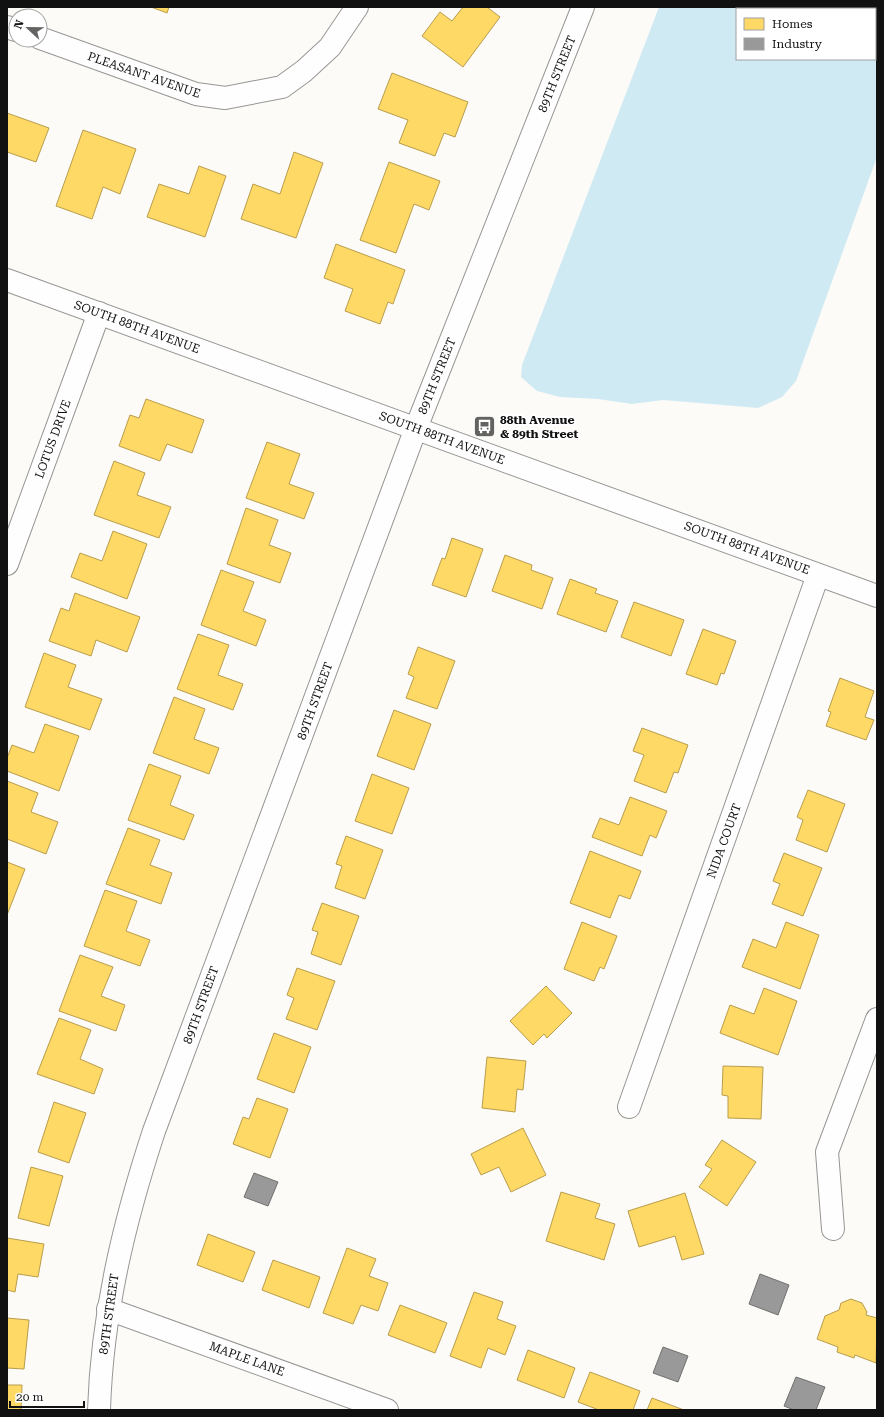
<svg xmlns="http://www.w3.org/2000/svg" width="884" height="1417" viewBox="0 0 884 1417" font-family="'Roboto Serif',serif">
<style>
.water{fill:#d0eaf4;fill-rule:evenodd}
.homes{fill:#ffd966;stroke:#b89d4c}
.industry{fill:#999;stroke:#707070}
.lines{fill:none;stroke-linecap:round;stroke-linejoin:round}
.minor-casing{stroke:#979695;stroke-width:24}
.minor{stroke:#fffefe;stroke-width:22}
.labels{text-anchor:middle;stroke-width:4;stroke-linejoin:round;paint-order:stroke}
.street-label{font-size:12px;fill:#111;stroke:#fff}
.poi-label{font-size:12px;font-weight:bold;fill:#111;stroke:#fff;text-anchor:start}
</style>
<rect width="100%" height="100%" fill="#fcfbf7"/>
<!-- water -->
<path class="water" d="M659,7H877V157L796,381L782,397L758,408L663,400L632,404L598,399L560,397L537,391L521,377L522,365ZM737,9H875V59H737Z"/>
<!-- homes -->
<g class="homes">
<path d="M151,7H169L167,13Z"/>
<path d="M463,7H487L500,17L463,67L422,36L440,12L452,21Z"/>
<path d="M392,73L468,102L455,137L444,133L435,156L399,143L408,120L378,109Z"/>
<path d="M7,113L49,128L36,162L7,152Z"/>
<path d="M83,130L136,149L120,194L103,187L92,219L56,206Z"/>
<path d="M294,152L323,163L296,238L241,219L253,184L280,194Z"/>
<path d="M389,162L440,181L429,210L414,204L396,253L360,240Z"/>
<path d="M199,166L226,176L205,237L147,217L159,184L189,194Z"/>
<path d="M336,244L405,270L393,304L388,302L380,324L345,311L353,289L324,278Z"/>
<path d="M146,399L204,420L192,453L167,444L160,461L119,446L130,415L139,418Z"/>
<path d="M267,442L300,454L289,484L314,493L304,519L246,498Z"/>
<path d="M114,461L145,473L137,495L171,507L159,538L94,515Z"/>
<path d="M246,508L278,520L269,545L291,553L280,583L227,564Z"/>
<path d="M113,531L147,544L127,599L71,577L80,553L102,561Z"/>
<path d="M452,538L483,549L466,597L432,585L442,558L445,559Z"/>
<path d="M505,555L532,565L531,570L553,578L542,609L492,591Z"/>
<path d="M221,570L254,582L243,611L266,620L256,646L201,625Z"/>
<path d="M570,579L597,589L595,593L618,601L606,632L557,614Z"/>
<path d="M75,593L140,617L127,652L96,640L91,656L49,641L61,608L69,611Z"/>
<path d="M634,602L684,620L671,656L621,637Z"/>
<path d="M703,629L736,641L724,674L721,673L717,685L686,674Z"/>
<path d="M198,634L229,645L218,675L243,684L233,710L177,689Z"/>
<path d="M418,647L455,661L437,709L406,698L414,677L408,674Z"/>
<path d="M44,653L76,665L68,687L102,699L90,730L25,707Z"/>
<path d="M840,678L874,691L865,717L874,720L866,740L826,726L831,712L828,711Z"/>
<path d="M174,697L205,709L194,739L219,748L209,774L153,753Z"/>
<path d="M394,710L431,724L414,770L377,756Z"/>
<path d="M45,724L79,736L59,791L7,771V758L12,745L34,753Z"/>
<path d="M642,728L688,745L678,773L674,772L666,793L634,781L644,755L633,751Z"/>
<path d="M149,764L181,776L170,805L194,815L184,840L128,820Z"/>
<path d="M372,774L409,788L392,834L355,821Z"/>
<path d="M7,781L38,793L31,812L58,822L46,854L7,839Z"/>
<path d="M808,790L845,804L827,852L796,840L803,820L797,817Z"/>
<path d="M630,797L667,811L656,838L650,835L642,856L592,837L600,818L619,825Z"/>
<path d="M128,828L160,840L150,865L172,873L161,904L106,884Z"/>
<path d="M346,836L383,850L365,899L335,888L342,866L336,864Z"/>
<path d="M590,851L641,871L630,899L619,895L610,918L570,903Z"/>
<path d="M784,853L822,868L803,916L772,904L780,884L773,881Z"/>
<path d="M7,862L25,869L7,915Z"/>
<path d="M105,890L137,901L126,931L150,940L140,966L84,946Z"/>
<path d="M322,903L359,916L341,965L311,954L318,932L312,930Z"/>
<path d="M582,922L617,936L604,969L600,967L594,981L564,969Z"/>
<path d="M786,922L819,935L800,989L742,967L753,939L776,948Z"/>
<path d="M80,955L113,967L101,996L125,1005L116,1031L59,1011Z"/>
<path d="M297,968L335,981L317,1030L286,1019L294,998L287,995Z"/>
<path d="M546,986L572,1013L547,1038L544,1034L533,1045L510,1021Z"/>
<path d="M764,988L797,1001L778,1055L720,1033L730,1005L754,1014Z"/>
<path d="M59,1018L91,1030L80,1059L103,1069L94,1094L37,1074Z"/>
<path d="M274,1033L311,1047L294,1093L257,1079Z"/>
<path d="M487,1057L526,1061L523,1090L517,1089L515,1112L482,1108Z"/>
<path d="M723,1066L763,1067L761,1119L728,1118V1096L722,1095Z"/>
<path d="M257,1098L288,1109L270,1158L233,1144L243,1117L249,1119Z"/>
<path d="M54,1102L86,1113L69,1163L38,1152Z"/>
<path d="M523,1128L546,1175L511,1192L499,1167L481,1175L471,1154Z"/>
<path d="M722,1140L756,1162L727,1206L699,1187L712,1169L705,1165Z"/>
<path d="M31,1167L63,1176L49,1226L18,1218Z"/>
<path d="M561,1192L600,1204L595,1218L615,1224L604,1260L546,1241Z"/>
<path d="M685,1193L704,1254L682,1260L675,1236L639,1247L628,1211Z"/>
<path d="M208,1234L255,1252L243,1282L197,1265Z"/>
<path d="M7,1238L44,1244L38,1277L18,1274L15,1292L7,1290Z"/>
<path d="M347,1248L376,1259L369,1276L388,1283L378,1311L361,1305L353,1324L323,1313Z"/>
<path d="M273,1260L320,1277L309,1308L262,1290Z"/>
<path d="M474,1292L503,1302L497,1319L516,1326L505,1355L488,1348L481,1368L450,1356Z"/>
<path d="M851,1299L862,1303L867,1312L866,1315L877,1318L876,1363L855,1355L854,1358L837,1352L838,1347L817,1339L825,1316L839,1310L841,1303Z"/>
<path d="M400,1305L447,1323L435,1353L388,1335Z"/>
<path d="M7,1318L29,1320L24,1369L7,1368Z"/>
<path d="M528,1350L575,1368L564,1398L517,1380Z"/>
<path d="M590,1372L640,1391L633,1410H599L578,1402Z"/>
<path d="M7,1385H22L21,1410H7Z"/>
<path d="M652,1398L684,1410H647Z"/>
</g>
<!-- industry -->
<g class="industry">
<path d="M254,1173L278,1182L268,1206L244,1197Z"/>
<path d="M760,1274L789,1285L778,1315L749,1304Z"/>
<path d="M663,1347L688,1356L678,1382L653,1373Z"/>
<path d="M796,1377L825,1387L816,1410H794L784,1406Z"/>
</g>
<g class="lines">
<defs>
<g id="minor">
<path d="M7,27L16,30"/>
<path d="M40,38L196,94L225,98L282,87L304,71L330,47L357,7"/>
<path d="M7,280L877,596"/>
<path d="M7,564L99,313"/>
<path d="M629,1107L818,575"/>
<path d="M833,1229L827,1152L877,1019"/>
<path d="M108,1309L387,1410"/>
<path d="M99,1410C102,1314 124,1222 154,1131L416,428L583,7"/>
</g>
</defs>
<!-- minor casing -->
<use href="#minor" class="minor-casing"/>
<!-- minor -->
<use href="#minor" class="minor"/>
</g>
<!-- icons -->
<defs>
<symbol id="bus-square" viewBox="-11 -11 22 22"><rect x="-9" y="-9" width="18" height="18" rx="4" fill="#636362" stroke="#fff"/><path d="M-5-6H5V4H4V6H2V4H-2V6H-4V4H-5ZM-3.5-4V0h7V-4ZM-3.5 1.2v1.5H-2V1.2ZM2 1.2v1.5H3.5V1.2Z" fill="#fff"/></symbol>
</defs>
<g fill-rule="evenodd">
<use href="#bus-square" x="472" y="414" width="25" height="25"/>
</g>
<g class="labels">
<!-- street labels -->
<g class="street-label">
<text transform="translate(557 74) rotate(-68)" y="4">89TH STREET</text>
<text transform="translate(144 75) rotate(19)" y="4">PLEASANT AVENUE</text>
<text transform="translate(137 327) rotate(20)" y="4">SOUTH 88TH AVENUE</text>
<text transform="translate(437 376) rotate(-68)" y="4">89TH STREET</text>
<text transform="translate(442 438) rotate(20)" y="4">SOUTH 88TH AVENUE</text>
<text transform="translate(53 439) rotate(-70)" y="4">LOTUS DRIVE</text>
<text transform="translate(747 548) rotate(20)" y="4">SOUTH 88TH AVENUE</text>
<text transform="translate(315 701) rotate(-70)" y="4">89TH STREET</text>
<text transform="translate(724 841) rotate(-70)" y="4">NIDA COURT</text>
<text transform="translate(201 1005) rotate(-70)" y="4">89TH STREET</text>
<text transform="translate(109 1314) rotate(-82)" y="4">89TH STREET</text>
<text transform="translate(247 1359) rotate(20)" y="4">MAPLE LANE</text>
</g>
<!-- poi labels -->
<g class="poi-label">
<text x="500" y="424">88th Avenue<tspan x="500" dy="14">&amp; 89th Street</tspan></text>
</g>
</g>
<!-- border -->
<rect width="884" height="1417" fill="none" stroke="#111111" stroke-width="16"/>
<!-- legend -->
<rect x="736" y="8" width="140" height="52" fill="#ffffff" stroke="#a0a0a0"/>
<rect x="744" y="18" width="20" height="12" fill="#ffd966" stroke="#a0a0a0"/>
<text x="772" y="28" font-size="12" fill="#111111">Homes</text>
<rect x="744" y="38" width="20" height="12" fill="#999999" stroke="#a0a0a0"/>
<text x="772" y="48" font-size="12" fill="#111111">Industry</text>
<!-- north arrow -->
<g transform="translate(28 28) rotate(292)"><circle r="19" fill="#ffffff" stroke="#a0a0a0"/>
<path d="M0-3L7 15L0 10L-7 15Z" fill="#636362"/>
<text y="-6" font-size="11" font-weight="bold" text-anchor="middle" fill="#111111">N</text>
</g>
<!-- scale -->
<path d="M10 1401v6h74v-6" fill="none" stroke="#111111" stroke-width="2"/>
<text x="16" y="1401" font-size="12" fill="#111111" stroke="#ffffff" stroke-width="3" paint-order="stroke">20 m</text>
</svg>
